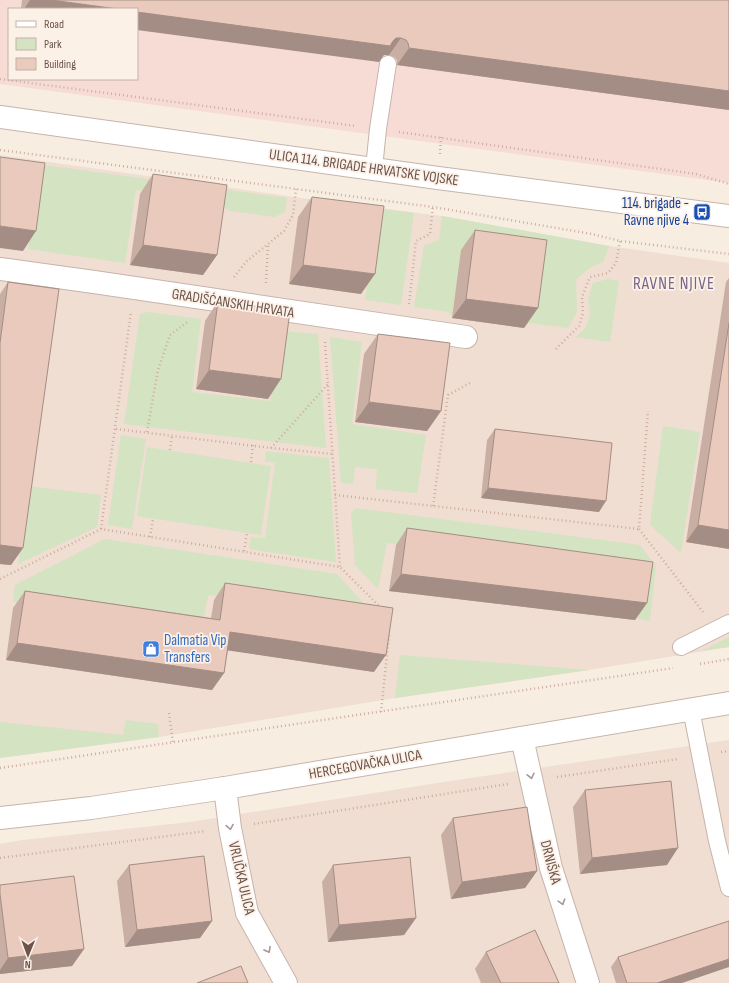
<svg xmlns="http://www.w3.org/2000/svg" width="729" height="983" viewBox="0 0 729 983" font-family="'Sofia Sans Condensed',sans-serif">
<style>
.residential{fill:#efded1}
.commercial{fill:#f7dcd6;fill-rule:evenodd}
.green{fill:#d4e3c2}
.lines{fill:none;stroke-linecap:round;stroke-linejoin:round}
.service-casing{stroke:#c7b4ab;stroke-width:18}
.minor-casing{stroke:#c7b4ab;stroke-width:24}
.path{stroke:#ceada1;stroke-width:2.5;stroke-dasharray:1 3;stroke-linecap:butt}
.service{stroke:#fff;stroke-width:16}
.minor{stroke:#fff;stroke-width:22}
.wall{fill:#c9aea3}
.shaded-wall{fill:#a48d84}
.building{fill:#eacabd;stroke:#a48d84}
.oneway{stroke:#a79894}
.labels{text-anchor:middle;stroke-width:3.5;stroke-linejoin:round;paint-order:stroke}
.street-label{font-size:15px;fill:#6c534c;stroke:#fcf1e7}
.transit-label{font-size:15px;fill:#164399;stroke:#fcf1e7;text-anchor:end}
.shop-label{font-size:15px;fill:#366cbe;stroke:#fcf1e7;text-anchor:start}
.quarter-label{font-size:17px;letter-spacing:1px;fill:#786489;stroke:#fcf1e7}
</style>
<rect width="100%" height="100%" fill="#f8ede1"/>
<!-- residential -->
<g class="residential">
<path d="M0,155L308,199L442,216L609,246L729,263V647L589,670L395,698L159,737L0,758Z"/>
<path d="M729,740V983H0V844L23,840L190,822L444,782Z"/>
</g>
<!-- commercial -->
<path class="commercial" d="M0,0H729V183L0,84ZM9,9H137V79H9Z"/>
<!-- green -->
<g class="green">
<path d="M0,159L287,198L285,212L274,217L230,211L217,201L136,190L125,263L28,249L36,178Z"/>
<path d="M308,199L414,213L401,305L365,300L375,222L306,213Z"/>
<path d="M442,216L609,246L603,262L588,269L576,280L577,312L568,328L529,323L524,328L533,260L461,250L452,318L449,312L414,307L424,246L439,240Z"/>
<path d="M608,279L619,281L610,342L575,337L585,329L590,315L588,299L593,283Z"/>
<path d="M147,312L201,319L192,392L270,401L281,331L318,334L326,448L124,424L140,314Z"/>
<path d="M330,337L362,342L352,424L426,435L417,493L376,489L377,469L355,467L353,484L341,483Z"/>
<path d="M663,426L700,432L681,553L650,525Z"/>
<path d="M121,435L146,439L132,529L108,525Z"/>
<path d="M147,447L271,466L261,535L137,516Z"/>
<path d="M266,451L329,458L336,562L249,549L251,537L265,538L275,463L265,461Z"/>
<path d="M28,486L101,495L97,527L18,564Z"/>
<path d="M355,508L640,545L656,566L650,621L638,619L642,577L387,543L378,589L355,565L351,513Z"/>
<path d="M105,539L337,574L380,621L208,595L202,629L13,602L15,585Z"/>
<path d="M729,637V647L702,651Z"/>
<path d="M400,655L589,670L395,698Z"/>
<path d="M126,720L158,724L159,737L0,758V722L123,735Z"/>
</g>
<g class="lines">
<defs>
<g id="service">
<path d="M374,168L378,129L388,64"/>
<path d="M681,647L729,623"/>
<path d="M691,709L717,841L729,888"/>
</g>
<g id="minor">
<path d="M0,117L438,178L729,216"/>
<path d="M0,269L94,282L466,337"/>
<path d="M522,738L551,868L588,983"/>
<path d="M225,788L230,828L247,913L286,983"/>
<path d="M0,818L91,808L225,788L729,703"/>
</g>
</defs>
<!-- service casing -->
<use href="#service" class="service-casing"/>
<!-- minor casing -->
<use href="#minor" class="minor-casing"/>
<!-- path -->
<g class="path">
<path d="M0,79L356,126"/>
<path d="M399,132L696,174L729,184"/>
<path d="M0,150L433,207L592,234L620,241L729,254"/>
<path d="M440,154L441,137"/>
<path d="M234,277L247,261L284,231L293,215L296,189"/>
<path d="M266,283L268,244"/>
<path d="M409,304L416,241L430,234L433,206"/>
<path d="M325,342L340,567"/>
<path d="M556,349L579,326L583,313L582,297L590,277L608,273L616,263L620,241"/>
<path d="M116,429L271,448L333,454"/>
<path d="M147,432L158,370L170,335L189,321"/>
<path d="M271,448L328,384"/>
<path d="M170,450L172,436"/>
<path d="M251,462L253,445"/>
<path d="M335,495L639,529L648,411"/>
<path d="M433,506L448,395L470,383"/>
<path d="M101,529L131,312"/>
<path d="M639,529L703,612"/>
<path d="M150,537L153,519"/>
<path d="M244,551L247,533"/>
<path d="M0,579L101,529L340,567L381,608"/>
<path d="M700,664L729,659"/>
<path d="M381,712L389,635"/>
<path d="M169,713L173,743"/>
<path d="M721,752L729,751"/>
<path d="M0,768L673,668"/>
<path d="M557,777L678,759"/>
<path d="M254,824L508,784"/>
<path d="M0,858L206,831"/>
</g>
<!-- service -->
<use href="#service" class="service"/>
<!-- minor -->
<use href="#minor" class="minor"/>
</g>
<!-- wall -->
<g class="wall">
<path d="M22,0H729V110L397,65V60L394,57L389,55H384L383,56L379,62L137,9H21Z"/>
<path d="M153,174L217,255L203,275L130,265L140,194Z"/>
<path d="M312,197L361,294L289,284L298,217Z"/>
<path d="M475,230L524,328L452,318L461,250Z"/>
<path d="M729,278V549L686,542L726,282Z"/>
<path d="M8,282L23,548L11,565L0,564V294Z"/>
<path d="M218,301L268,399L196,389L205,321Z"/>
<path d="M378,334L441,411L427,431L355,422L364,354Z"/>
<path d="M495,429L599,512L481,498L487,440Z"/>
<path d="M407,528L647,603L635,620L389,591L396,545Z"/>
<path d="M225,583L374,672L228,650L224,673L212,690L6,660L13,608L25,591L211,618L214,600Z"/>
<path d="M585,790L667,865L580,874L573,807Z"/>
<path d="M453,818L537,871L525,888L451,899L441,835Z"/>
<path d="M129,865L212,921L200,938L125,947L117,881Z"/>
<path d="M333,865L416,918L404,935L328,942L322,882Z"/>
<path d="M0,885L84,949L72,966L0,974Z"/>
<path d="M486,952L559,983H481L475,969Z"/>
<path d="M618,957L682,983H616L611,967Z"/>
</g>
<!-- shaded-wall -->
<g class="shaded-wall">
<path d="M30,0H51L118,9H24Z"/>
<path d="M137,12L393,41L396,38H401L389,55H384L383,56L379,62L137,30Z"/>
<path d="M409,48L729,91V110L397,65Z"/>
<path d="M0,226L36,231L23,251L0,248Z"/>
<path d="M143,245L217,255L203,275L130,265Z"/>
<path d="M303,265L375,274L361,294L289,284Z"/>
<path d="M466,299L538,308L524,328L452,318Z"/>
<path d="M209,370L281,379L268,399L196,389Z"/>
<path d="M369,402L441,411L427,431L355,422Z"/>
<path d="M488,488L606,501L599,512L481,498Z"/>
<path d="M698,525L729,530V549L686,542Z"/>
<path d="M0,545L23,548L11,565L0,564Z"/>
<path d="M401,574L647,603L635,620L389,591Z"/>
<path d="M230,632L386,655L374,672L218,649Z"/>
<path d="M17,643L224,673L212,690L6,660Z"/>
<path d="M678,848L667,865L580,874L592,858Z"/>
<path d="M537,871L525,888L451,899L462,882Z"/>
<path d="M416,918L404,935L328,942L339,925Z"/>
<path d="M212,921L200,938L125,947L137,930Z"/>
<path d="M84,949L72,966L0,974V970L8,958Z"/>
<path d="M729,959V967L682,983H657Z"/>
</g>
<!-- building -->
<g class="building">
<path d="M51,0H729V91L409,48L408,43L406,40L401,38H396L393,41L390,46L137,12V9H118Z"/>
<path d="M0,157L45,163L36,231L0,226Z"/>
<path d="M153,174L227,185L217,255L143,245Z"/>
<path d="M312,197L384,206L375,274L303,265Z"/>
<path d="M475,230L547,240L538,308L466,299Z"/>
<path d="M8,282L59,289L23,548L0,545V343Z"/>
<path d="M218,301L290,311L281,379L209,370Z"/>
<path d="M729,323V530L698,525Z"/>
<path d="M378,334L450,343L441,411L369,402Z"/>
<path d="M495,429L612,443L606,501L488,488Z"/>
<path d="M407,528L653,562L647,603L401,574Z"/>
<path d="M225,583L393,608L386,655L230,632L224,673L17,643L25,591L220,620Z"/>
<path d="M671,781L678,848L592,858L585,790Z"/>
<path d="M527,807L537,871L462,882L453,818Z"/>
<path d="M204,856L212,921L137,930L129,865Z"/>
<path d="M410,857L416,918L339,925L333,865Z"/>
<path d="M74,876L84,949L8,958L0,894V885Z"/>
<path d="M729,921V959L657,983H627L618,957Z"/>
<path d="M535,930L559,983H501L486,952Z"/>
<path d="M241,966L248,983H197Z"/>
</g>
<!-- one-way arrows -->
<defs><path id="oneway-chevron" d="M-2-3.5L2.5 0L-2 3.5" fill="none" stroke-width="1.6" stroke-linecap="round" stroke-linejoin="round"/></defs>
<g class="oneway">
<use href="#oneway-chevron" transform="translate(531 776) rotate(77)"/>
<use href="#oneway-chevron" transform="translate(230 827) rotate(81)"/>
<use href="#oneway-chevron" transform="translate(562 902) rotate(72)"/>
<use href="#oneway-chevron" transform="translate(268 950) rotate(61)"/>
</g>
<!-- icons -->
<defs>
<symbol id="bus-square" viewBox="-11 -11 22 22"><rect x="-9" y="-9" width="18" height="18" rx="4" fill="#1a4fb4" stroke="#fcf1e7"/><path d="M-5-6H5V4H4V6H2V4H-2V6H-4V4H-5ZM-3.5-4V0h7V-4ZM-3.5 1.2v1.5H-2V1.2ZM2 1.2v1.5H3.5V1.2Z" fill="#fff"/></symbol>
<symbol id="shop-square" viewBox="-11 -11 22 22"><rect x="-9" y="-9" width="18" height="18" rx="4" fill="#3f7fe0" stroke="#fcf1e7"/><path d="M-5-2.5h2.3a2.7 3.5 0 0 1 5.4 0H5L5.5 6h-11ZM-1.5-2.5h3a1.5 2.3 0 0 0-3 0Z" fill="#fff"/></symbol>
</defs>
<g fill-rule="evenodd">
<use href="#bus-square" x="692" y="202" width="20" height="20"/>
<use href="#shop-square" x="141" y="639" width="20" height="20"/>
</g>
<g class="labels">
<!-- street labels -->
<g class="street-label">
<text transform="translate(364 167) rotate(8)" y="5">ULICA 114. BRIGADE HRVATSKE VOJSKE</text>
<text transform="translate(233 303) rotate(9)" y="5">GRADIŠĆANSKIH HRVATA</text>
<text transform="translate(365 764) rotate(-10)" y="5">HERCEGOVAČKA ULICA</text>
<text transform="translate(551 862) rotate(75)" y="5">DRNIŠKA</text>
<text transform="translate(242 878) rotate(77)" y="5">VRLIČKA ULICA</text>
</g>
<!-- transit labels -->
<g class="transit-label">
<text x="689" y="208">114. brigade -<tspan x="689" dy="17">Ravne njive 4</tspan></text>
</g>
<!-- shop labels -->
<g class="shop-label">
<text x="164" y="645">Dalmatia Vip<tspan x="164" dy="17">Transfers</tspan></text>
</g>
<!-- quarter labels -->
<g class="quarter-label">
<text x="674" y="289">RAVNE NJIVE</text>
</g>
</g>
<!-- legend -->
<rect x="8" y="8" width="130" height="72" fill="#fcf1e7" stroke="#c2b2a9"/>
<rect x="16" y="21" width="20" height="6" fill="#ffffff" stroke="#c2b2a9"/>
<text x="44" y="28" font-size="12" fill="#6c534c">Road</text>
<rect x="16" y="38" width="20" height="12" fill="#d4e3c2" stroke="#c2b2a9"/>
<text x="44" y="48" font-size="12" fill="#6c534c">Park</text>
<rect x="16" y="58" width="20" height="12" fill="#eacabd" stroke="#c2b2a9"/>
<text x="44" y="68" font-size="12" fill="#6c534c">Building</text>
<!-- north arrow -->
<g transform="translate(28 955) rotate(181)" stroke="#fcf1e7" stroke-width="3" paint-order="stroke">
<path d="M0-3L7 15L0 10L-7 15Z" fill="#6c534c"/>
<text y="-6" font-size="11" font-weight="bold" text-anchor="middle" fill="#6c534c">N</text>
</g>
</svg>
